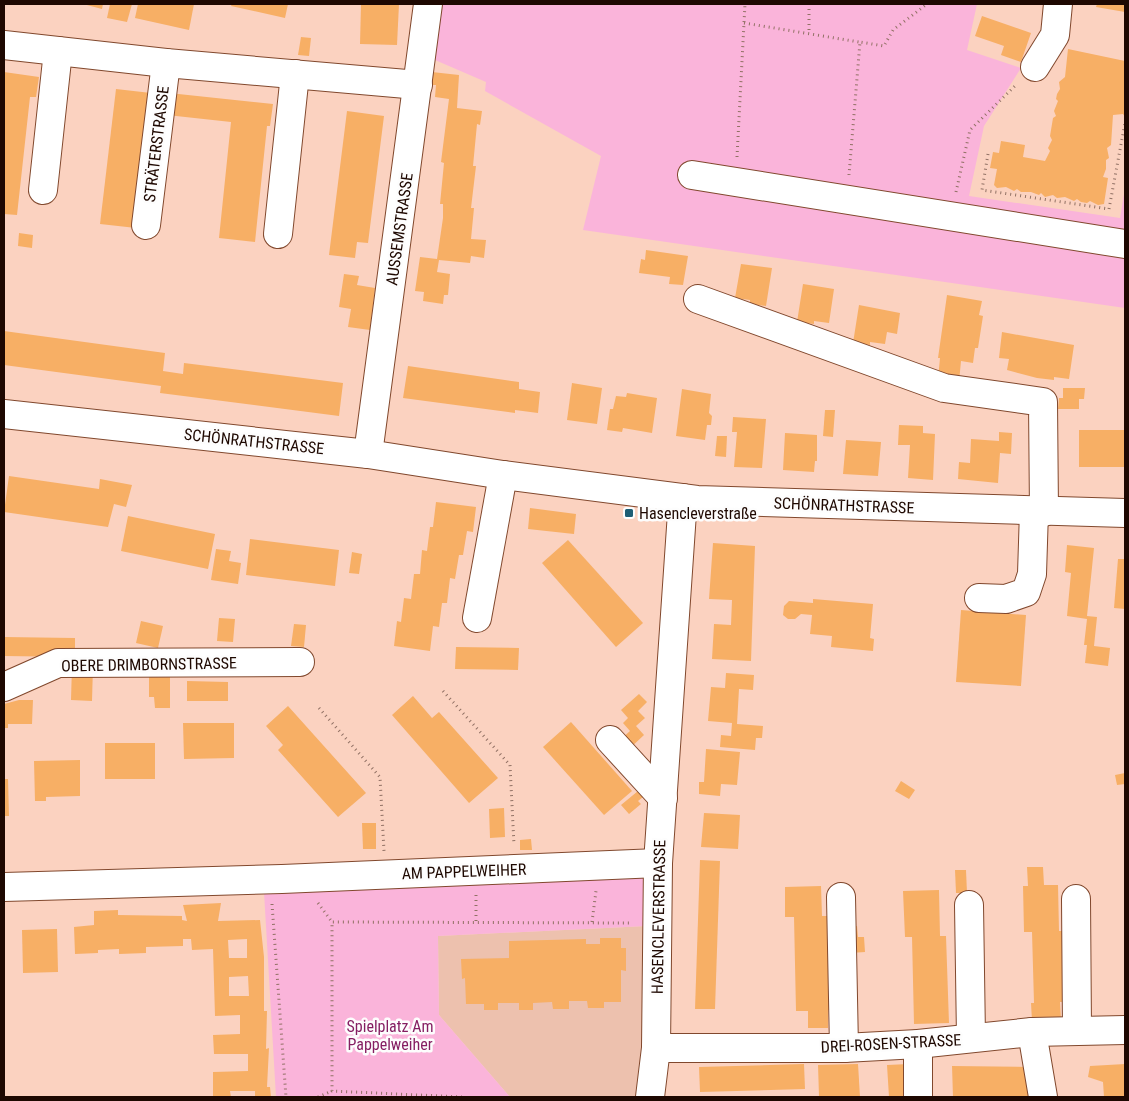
<svg xmlns="http://www.w3.org/2000/svg" width="1129" height="1101" viewBox="0 0 1129 1101" font-family="'Roboto Condensed',sans-serif">
<style>
.built{fill:#edc1ae}
.green{fill:#fab4da}
.building{fill:#f7af65;fill-rule:evenodd}
.lines{fill:none;stroke-linecap:round;stroke-linejoin:round}
.minor-casing{stroke:#81482d;stroke-width:30}
.path{stroke:#917164;stroke-width:3;stroke-dasharray:1 4;stroke-linecap:butt}
.minor{stroke:#fff;stroke-width:28}
.poi-dot{fill:#1f5e74;stroke:#fdfdfd;stroke-width:2}
.labels{text-anchor:middle;stroke-width:5;stroke-linejoin:round;paint-order:stroke}
.street-label{font-size:16px;fill:#1e0801;stroke:#fdfdfd}
.poi-label{font-size:16px;fill:#1e0801;stroke:#fdfdfd;text-anchor:start}
.park-label{font-size:16px;fill:#851e62;stroke:#fdfdfd}
</style>
<rect width="100%" height="100%" fill="#fbd2c0"/>
<!-- built -->
<path class="built" d="M647,926L640,1097H510L439,1015L438,936Z"/>
<!-- green -->
<g class="green">
<path d="M441,4H977L967,50L1021,68L984,126L969,196L1120,218L1125,188V308L583,230L601,156L485,91L486,82L435,60Z"/>
<path d="M643,875L647,926L438,936L439,1015L510,1097H276L264,892Z"/>
</g>
<!-- building -->
<g class="building">
<path d="M83,4H103L102,9Z"/>
<path d="M110,4H132L127,22L107,18Z"/>
<path d="M138,4H194L189,30L135,18Z"/>
<path d="M232,4H288L285,18L231,6Z"/>
<path d="M361,4H399L397,45L360,44Z"/>
<path d="M1097,4H1125V12L1096,7Z"/>
<path d="M982,16L1031,33L1021,62L1001,55L1004,46L975,36Z"/>
<path d="M301,37L311,38L309,56L298,55Z"/>
<path d="M1068,49L1125,61V117L1123,114L1113,115L1111,145L1107,148L1109,158L1106,160V169L1103,177L1108,178L1104,204L1098,205L1090,201L1087,203L1081,202L1077,199L1074,201L1065,197L1057,198L1053,195L1045,197L1041,193L1039,195L1031,192H1021L1017,189L1014,191L1006,187L997,188L994,185L997,169L990,168L993,152L999,153L1001,141L1025,145L1023,157L1045,161L1050,151L1048,148L1052,140L1050,136L1053,118L1056,116L1054,111L1058,101L1056,99L1057,94L1060,89L1059,82L1065,77Z"/>
<path d="M4,72L39,77L36,97H30L17,215L4,214Z"/>
<path d="M432,72L459,75L457,108L482,111L480,125L477,124L473,166H476L471,208H474L471,239L486,240L484,258L471,256L470,263L439,260L437,272L450,274L448,295H444L443,304L423,301L424,292L415,291L420,257L437,259L443,218V204H440L444,163L441,162L449,99L435,97L436,85H431Z"/>
<path d="M116,89L151,93L136,228L100,224Z"/>
<path d="M169,93L273,104L270,126H267L255,242L219,238L231,122L167,115Z"/>
<path d="M347,111L384,116L368,243L357,242L355,258L329,255Z"/>
<path d="M19,233L33,235L32,248L18,246Z"/>
<path d="M646,250L688,256L683,285L669,284L670,277L639,273L641,259L645,260Z"/>
<path d="M741,264L772,268L766,306L750,304V300L735,298Z"/>
<path d="M344,274L359,276L357,285L375,288L370,330L348,327L351,309L339,307Z"/>
<path d="M803,284L834,289L829,323L814,321V324L797,322Z"/>
<path d="M947,295L982,301L979,315L983,316L978,348H975L973,363L961,361L959,382L938,379L940,358H938Z"/>
<path d="M859,305L900,313L897,334L887,332L885,344L870,342V345L853,343Z"/>
<path d="M4,331L165,353L163,371L183,374L184,363L343,383L339,416L160,393L161,386L4,365Z"/>
<path d="M1002,332L1074,345L1069,379L1054,377V380L1037,378L1007,370L1009,359L999,358Z"/>
<path d="M408,366L519,382V389L540,392L538,413L515,410V413L403,398Z"/>
<path d="M572,383L602,388L597,424L567,420Z"/>
<path d="M1063,388H1085L1084,399H1079V409H1058L1059,398H1063Z"/>
<path d="M682,389L711,394L709,413L712,416L711,425H707L705,440L676,436Z"/>
<path d="M627,393L657,398L652,433L623,428L622,432L607,430L610,409H613L616,396L626,397Z"/>
<path d="M825,410H835L833,437L823,436Z"/>
<path d="M733,417L766,419L762,468L734,467L737,432H732Z"/>
<path d="M899,425L923,426V433L935,434L933,480L908,478L910,445H898Z"/>
<rect x="1079" y="430" width="46" height="37"/>
<path d="M999,432L1012,433L1011,454L1000,453L998,483L958,479L959,462L970,463L971,439L999,441Z"/>
<path d="M785,433L817,435V461H815L814,472L783,470Z"/>
<path d="M717,436H727L726,457L715,456Z"/>
<path d="M846,440L881,442L878,476L843,474Z"/>
<path d="M9,476L99,489L100,479L132,485L126,507L114,504L108,527L4,512Z"/>
<path d="M436,502L476,507L473,532L467,531L463,555H459L455,579L450,578L447,603H442L439,627L433,626L430,651L394,646L397,621L401,622L404,598L411,599L414,574H420L422,550L427,551L430,527H433Z"/>
<path d="M530,508L576,514L574,534L528,529Z"/>
<path d="M128,516L215,534L208,569L121,551Z"/>
<path d="M250,539L339,550L335,586L246,575Z"/>
<path d="M568,540L643,623L616,647L542,563Z"/>
<path d="M713,543L755,546L751,661L712,659L714,624L731,625L732,600L709,599Z"/>
<path d="M1067,545L1094,548L1087,616L1097,617L1094,646L1110,648L1108,666L1085,663L1087,645H1084L1087,619L1067,616L1071,573L1065,572Z"/>
<path d="M216,549L231,551L229,561L241,563L238,584L211,580Z"/>
<path d="M352,552L362,554L359,574L349,573Z"/>
<path d="M1118,559H1125V609L1114,608Z"/>
<path d="M813,599L873,604L870,638L874,639L873,651L831,647L832,636L810,634L812,615L801,614L795,619H788L783,615L784,606L789,601L813,603Z"/>
<path d="M961,610L1026,615L1021,686L956,682Z"/>
<path d="M219,618L235,619L233,642L217,641Z"/>
<path d="M141,621L163,626L158,648L136,643Z"/>
<path d="M294,624L306,625L304,647L291,646Z"/>
<path d="M4,637L75,638V657L4,656Z"/>
<path d="M456,647L519,648L518,670L455,669Z"/>
<path d="M72,665L93,666L92,701L71,700Z"/>
<path d="M726,673L754,675L753,690L739,689L737,724L763,726L762,738H756L755,750L720,747L721,735L731,736L732,723L708,721L711,687L725,688Z"/>
<path d="M149,676H170V708H155L154,697H149Z"/>
<path d="M187,681L228,682V701H187Z"/>
<path d="M639,694L647,702L638,711L645,718L636,726L644,735L628,750L620,740L630,731L623,723L628,718L621,710Z"/>
<path d="M413,696L432,718L439,712L498,778L469,803L392,715Z"/>
<path d="M19,700H33L32,724H8V728H4V704Z"/>
<path d="M288,706L366,793L338,817L278,750L283,745L266,726Z"/>
<path d="M571,722L632,791L604,815L543,747Z"/>
<path d="M183,723H234V758L184,759Z"/>
<rect x="105" y="743" width="50" height="36"/>
<path d="M706,749L740,752L737,785L721,784L720,796L699,794V782H704Z"/>
<path d="M80,760V796L46,797V801H35L34,761Z"/>
<path d="M1125,773V784L1117,785L1115,775Z"/>
<path d="M4,779H8L9,816H4Z"/>
<path d="M901,781L915,790L909,799L895,791Z"/>
<path d="M638,791L643,797L638,801L641,804L629,814L621,805Z"/>
<path d="M504,808L505,837L490,838L489,809Z"/>
<path d="M704,813L740,815L738,849L701,847Z"/>
<path d="M362,823H376V849H363Z"/>
<path d="M531,839L532,850H520V840Z"/>
<path d="M700,860L720,861L715,1009H695Z"/>
<path d="M1027,867H1043L1044,885H1058L1059,931H1067L1069,1002H1060L1061,1020L1032,1021L1031,1003H1034L1032,932H1024L1023,886H1028Z"/>
<path d="M955,870H966L967,893H956Z"/>
<path d="M821,886L822,916H829L831,1010H828V1028H808V1011H796L794,917H785V887Z"/>
<path d="M939,890L940,936H946L949,1023L914,1024L912,937H905L903,891Z"/>
<path d="M221,903L218,921L260,920L264,957V1011H267L266,1049L269,1048L267,1087H270L271,1097H255V1091H230L231,1097H213V1072L248,1071V1054H214L213,1035L240,1034V1015L215,1016L213,949L192,950L191,939H183V946L146,947V953L119,954V949L98,950V953L75,954L74,927L94,925V911L118,910V915L182,916V920L187,921L183,905ZM247,939V958H229L228,940ZM248,976L249,996H229V977Z"/>
<path d="M857,926L858,937H864L865,952L850,953L849,927Z"/>
<path d="M57,929L58,972L23,973L22,930Z"/>
<path d="M600,938H621V948H626V971L621,970V1002H604V1008H588L587,1001H569V1009H553L552,1002L533,1003V1010H519V1003H498V1010H484V1004H466L465,978L462,979L461,959L509,958V941L586,939V944H600Z"/>
<path d="M804,1064L805,1089L700,1092L699,1067Z"/>
<path d="M858,1064L860,1097H819L818,1065Z"/>
<path d="M909,1064L910,1097H889L887,1065Z"/>
<path d="M1125,1064V1097H1104L1103,1082L1088,1077L1090,1066Z"/>
<path d="M952,1066L1034,1067V1097H953Z"/>
</g>
<g class="lines">
<defs>
<g id="minor">
<path d="M4,45L166,63L418,85"/>
<path d="M1035,67L1055,35L1058,4"/>
<path d="M692,175L1125,244"/>
<path d="M43,190L58,51"/>
<path d="M146,225L166,63"/>
<path d="M278,234L295,74"/>
<path d="M698,299L944,388L1043,402L1044,512"/>
<path d="M4,414L368,454L503,475L697,500L1125,513"/>
<path d="M368,454L428,4"/>
<path d="M979,598L1006,599L1026,592L1032,574L1034,511"/>
<path d="M477,618L503,475"/>
<path d="M4,687L58,663L300,662"/>
<path d="M610,740L663,798"/>
<path d="M4,887L282,879L658,863"/>
<path d="M841,897L844,1048"/>
<path d="M1076,899L1077,1030"/>
<path d="M969,905L971,1038"/>
<path d="M1032,1032L1043,1097"/>
<path d="M656,1048H844L918,1044L1032,1032L1125,1030"/>
<path d="M650,1097L656,1048L658,863L683,498"/>
<path d="M918,1097V1044"/>
</g>
</defs>
<!-- minor casing -->
<use href="#minor" class="minor-casing"/>
<!-- path -->
<g class="path">
<path d="M809,4V34"/>
<path d="M744,23L859,42"/>
<path d="M988,154L982,190L1109,209L1125,123"/>
<path d="M737,157L745,4"/>
<path d="M849,175L860,42L884,46L893,30L927,4"/>
<path d="M956,192L970,130L1017,84"/>
<path d="M443,691L510,765L514,845"/>
<path d="M319,708L380,777L384,851"/>
<path d="M476,895V922"/>
<path d="M318,903L332,922"/>
<path d="M272,904L286,1097"/>
<path d="M592,922L596,891"/>
<path d="M318,1097L332,1091"/>
<path d="M462,1097L332,1091V922L632,923"/>
</g>
<!-- minor -->
<use href="#minor" class="minor"/>
</g>
<!-- markers -->
<rect class="poi-dot" x="624" y="508" width="10" height="10" rx="2.5"/>
<g class="labels">
<!-- street labels -->
<g class="street-label">
<text transform="translate(156 144) rotate(-83)" y="6">STRÄTERSTRASSE</text>
<text transform="translate(399 229) rotate(-82)" y="6">AUSSEMSTRASSE</text>
<text transform="translate(254 441) rotate(6)" y="6">SCHÖNRATHSTRASSE</text>
<text transform="translate(844 505) rotate(2)" y="6">SCHÖNRATHSTRASSE</text>
<text transform="translate(149 664) rotate(-1)" y="6">OBERE DRIMBORNSTRASSE</text>
<text transform="translate(464 871) rotate(-2)" y="6">AM PAPPELWEIHER</text>
<text transform="translate(658 917) rotate(-89)" y="6">HASENCLEVERSTRASSE</text>
<text transform="translate(891 1043) rotate(-3)" y="6">DREI-ROSEN-STRASSE</text>
</g>
<!-- poi labels -->
<g class="poi-label">
<text x="639" y="519">Hasencleverstraße</text>
</g>
<!-- park labels -->
<g class="park-label">
<text x="390" y="1032">Spielplatz Am<tspan x="390" dy="18">Pappelweiher</tspan></text>
</g>
</g>
<!-- border -->
<rect width="1129" height="1101" fill="none" stroke="#1e0801" stroke-width="10"/>
</svg>
